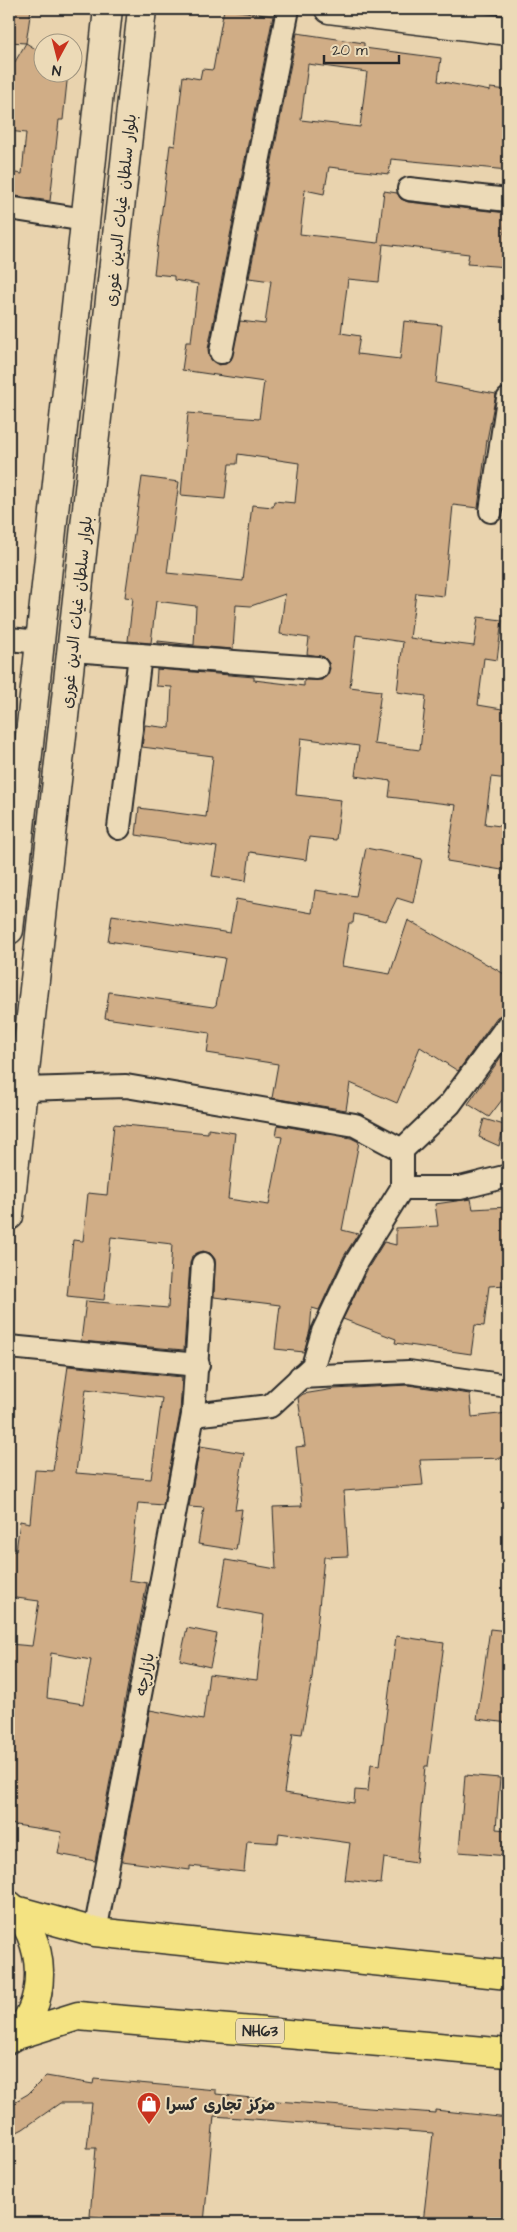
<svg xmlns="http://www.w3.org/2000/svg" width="517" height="2232" viewBox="0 0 517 2232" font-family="'Architects Daughter','Playpen Sans Arabic',sans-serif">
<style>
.building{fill:#d0ad86;stroke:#2b2b2b;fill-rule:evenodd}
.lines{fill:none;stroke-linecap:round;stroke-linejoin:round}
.street-casing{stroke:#2b2b2b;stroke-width:26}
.secondary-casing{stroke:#2b2b2b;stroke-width:31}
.highway-casing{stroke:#2b2b2b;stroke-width:31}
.street{stroke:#ecdab7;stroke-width:22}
.secondary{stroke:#ecdab7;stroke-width:28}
.highway{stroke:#f4e382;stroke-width:28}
.labels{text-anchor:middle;stroke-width:4;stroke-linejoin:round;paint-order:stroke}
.shield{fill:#ecdab7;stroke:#656055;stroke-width:1}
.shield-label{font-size:15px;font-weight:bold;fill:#2b2b2b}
.street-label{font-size:16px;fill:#2b2b2b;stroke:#ecdab7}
.poi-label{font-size:16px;font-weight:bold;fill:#2b2b2b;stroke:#ecdab7;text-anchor:start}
</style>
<rect width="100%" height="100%" fill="#e9d3ae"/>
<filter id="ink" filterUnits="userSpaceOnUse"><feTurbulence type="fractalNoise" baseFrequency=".02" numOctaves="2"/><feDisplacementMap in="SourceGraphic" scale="10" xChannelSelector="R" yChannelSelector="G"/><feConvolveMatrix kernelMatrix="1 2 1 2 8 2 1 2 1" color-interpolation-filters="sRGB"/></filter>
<g filter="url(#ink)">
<!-- building -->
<g class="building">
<path d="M9,9H31L26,43L42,53V72H68L63,120H59L50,201L9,195V172L22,174L26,133L9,131V72L26,43L9,42Z"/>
<path d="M224,9L273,16L208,349L209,357L218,365L226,364L231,360L240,321L265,324L271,281L249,278L297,33L364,43V48L441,58L438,81L490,91V88L508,90V170L391,159L389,174L329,167L324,194L305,190L300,234L378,243L384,191L397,193L401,199L408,202L507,213L504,234L508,235V267L467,264L469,254L383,244L379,282L348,279L341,333L360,336L357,354L400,359L404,321L442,325L436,383L496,394L487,440L478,508L453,505L444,596L416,593L410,638L474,646L478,617L502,620L497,660L484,658L478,705L508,710V779L491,777L485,824L508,827V871L447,861L456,805L389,797L391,781L355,776L359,746L301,738L296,795L341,800L336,840L309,837L306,860L250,852L246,881L212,876L217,847L136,835L139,808L206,817L213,756L142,747L145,725L170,728L172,687L156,686L157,669L254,677V680L304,686V680H322L330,669L329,663L324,657L307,654L309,638L280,634L285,594L251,606L236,605L233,649L158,643V641L194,645L196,606L156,601L151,643L128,641L133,598L125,597L142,477L179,482L167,573L243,581L252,505L273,507L274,501L295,503L299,463L238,454L237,464H229L225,499L181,495L188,413L259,419L264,382L182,370L186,342H191L198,284L174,280V276L154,274L170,145L175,146L183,76L200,79L202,69L213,70ZM308,64L367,72L360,127L301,120ZM356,635L403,642L397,692L426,696L420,750L374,744L381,691L350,687Z"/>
<path d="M366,848L422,859L413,903L397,898L386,921L354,914L353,923H349L342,966L390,974L408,920L508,976V1012L497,1017L458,1071L420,1047L397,1103L350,1083L346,1110L272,1098L278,1064L207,1053L210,1033L105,1018L109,992L213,1007L216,1005L225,958L108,941L112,915L230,933L236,899L312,913L315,890L356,896Z"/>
<path d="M508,1047V1092L489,1117L468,1104Z"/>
<path d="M484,1119L504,1125L499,1146L479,1137Z"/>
<path d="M114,1124L208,1133V1129L235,1133L228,1199L269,1205L282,1137L276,1136L278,1125L351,1138L359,1142L342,1230L358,1234L344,1256L319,1310L312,1308L310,1330L304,1352L275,1349L280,1305L214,1297L215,1259L210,1253L203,1251L192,1256L190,1263L184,1350L81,1341L86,1301L168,1308L172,1244L111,1237L104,1300L67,1296L73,1240L83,1241L88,1193L107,1195Z"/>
<path d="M471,1199L473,1209L508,1207V1285L489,1286L484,1326L475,1325L471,1354L395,1343L396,1339L343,1319L368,1268L384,1242L396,1245V1228L438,1226L435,1204Z"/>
<path d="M68,1366L182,1377L180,1413L163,1505L138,1503L129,1580L147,1583L95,1861L58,1854L62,1832L9,1824V1644L32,1646L39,1601L9,1597L12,1576H9L11,1551H16L20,1521L30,1523L35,1470L53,1471ZM86,1389L162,1398L151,1479L76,1473ZM51,1653L91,1660L83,1704L47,1698Z"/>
<path d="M408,1385L470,1394L472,1417L508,1413V1458L420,1460L423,1485L344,1491L348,1556L324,1557L312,1678L302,1734L293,1733L284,1793L354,1803L355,1790L368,1791L371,1764L380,1765L396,1636L444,1643L428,1766H425L416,1863L384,1858L381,1884L345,1880L350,1843L279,1833L278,1843L247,1841L244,1872L190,1866V1870L122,1861L150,1710L203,1720L209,1674L257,1680L264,1615L218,1607L226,1560L276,1569L273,1507L302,1506L296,1447L305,1446L298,1398L303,1394L334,1389Z"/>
<path d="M200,1446L244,1453L235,1510L242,1509L236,1550L198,1544L204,1508L189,1507Z"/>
<path d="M187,1628L217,1634L210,1667L180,1660Z"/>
<path d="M490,1629L508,1631V1723L477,1719Z"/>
<path d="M465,1775L500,1778L496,1829L508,1830V1856L459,1852Z"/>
<path d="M46,2076L93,2084L94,2079L216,2090V2094L277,2101L435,2113V2110L508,2118V2223H423L433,2133L214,2116L204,2223H166L90,2216L96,2148H87L92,2103H60L23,2129L9,2136V2105L28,2094Z"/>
</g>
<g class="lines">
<defs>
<g id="street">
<path d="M409,189L508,200"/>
<path d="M9,208L85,220"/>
<path d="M221,352L288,9"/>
<path d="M491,511L508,399"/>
<path d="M9,639L39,642"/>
<path d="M72,650L317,668"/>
<path d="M119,828L140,655"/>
<path d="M23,1089L126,1086L355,1125L402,1150V1188"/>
<path d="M402,1150L450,1104L508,1025"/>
<path d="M9,1347L198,1365"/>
<path d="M300,1377L409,1372L508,1386"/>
<path d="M193,1415L270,1406L313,1366L323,1332L356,1262L402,1188H460L508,1176"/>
<path d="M95,1932L193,1415L203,1264"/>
</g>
<g id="secondary">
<path d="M329,9L508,31"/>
<path d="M9,930L108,9"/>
<path d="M9,1216L142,9"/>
</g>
<g id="highway">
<path d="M9,1905C47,1935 51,2010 9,2039"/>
<path d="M15,1910L95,1932L508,1975"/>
<path d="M14,2036L78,2016L508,2053"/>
</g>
</defs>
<!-- street casing -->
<use href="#street" class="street-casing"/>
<!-- secondary casing -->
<use href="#secondary" class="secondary-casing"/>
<!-- highway casing -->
<use href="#highway" class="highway-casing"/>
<!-- street -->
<use href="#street" class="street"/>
<!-- secondary -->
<use href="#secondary" class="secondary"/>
<!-- highway -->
<use href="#highway" class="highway"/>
</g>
</g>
<!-- icons -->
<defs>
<symbol id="shop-pin" viewBox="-11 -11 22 30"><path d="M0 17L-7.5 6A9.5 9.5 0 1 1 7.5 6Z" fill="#c8321e" stroke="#ecdab7"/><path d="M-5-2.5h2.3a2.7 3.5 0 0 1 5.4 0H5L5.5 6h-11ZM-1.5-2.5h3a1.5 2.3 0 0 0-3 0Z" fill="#fff"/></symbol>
</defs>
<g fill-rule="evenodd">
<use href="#shop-pin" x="135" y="2090" width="28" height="38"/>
</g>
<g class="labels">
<!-- shield labels -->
<rect class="shield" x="236" y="2018.5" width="48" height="25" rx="4"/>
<g class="shield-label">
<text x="260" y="2036">NH63</text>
</g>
<!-- street labels -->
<g class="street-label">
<text transform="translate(120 210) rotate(-84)" y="6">بلوار سلطان غیاث الدین غوری</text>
<text transform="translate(76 612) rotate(-84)" y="6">بلوار سلطان غیاث الدین غوری</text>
<text transform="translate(144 1674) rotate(-79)" y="6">بازارچه</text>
</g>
<!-- poi labels -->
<g class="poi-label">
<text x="166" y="2110">مرکز تجاری کسرا</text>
</g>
</g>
<!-- margin -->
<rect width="517" height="2232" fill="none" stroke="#ecdab7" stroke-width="30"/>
<rect x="15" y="15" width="487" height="2202" fill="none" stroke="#2b2b2b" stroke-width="2" filter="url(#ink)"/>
<!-- north arrow -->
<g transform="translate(58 58) rotate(187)"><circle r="24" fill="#ecdab7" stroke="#9f947f"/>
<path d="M0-4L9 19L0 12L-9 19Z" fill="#c8321e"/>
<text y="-8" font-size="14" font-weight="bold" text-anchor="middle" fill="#2b2b2b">N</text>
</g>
<!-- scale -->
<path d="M324 55v8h75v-8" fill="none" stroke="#2b2b2b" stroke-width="2.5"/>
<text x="332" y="55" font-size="15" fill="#2b2b2b" stroke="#ecdab7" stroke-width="4" paint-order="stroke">20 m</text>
</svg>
